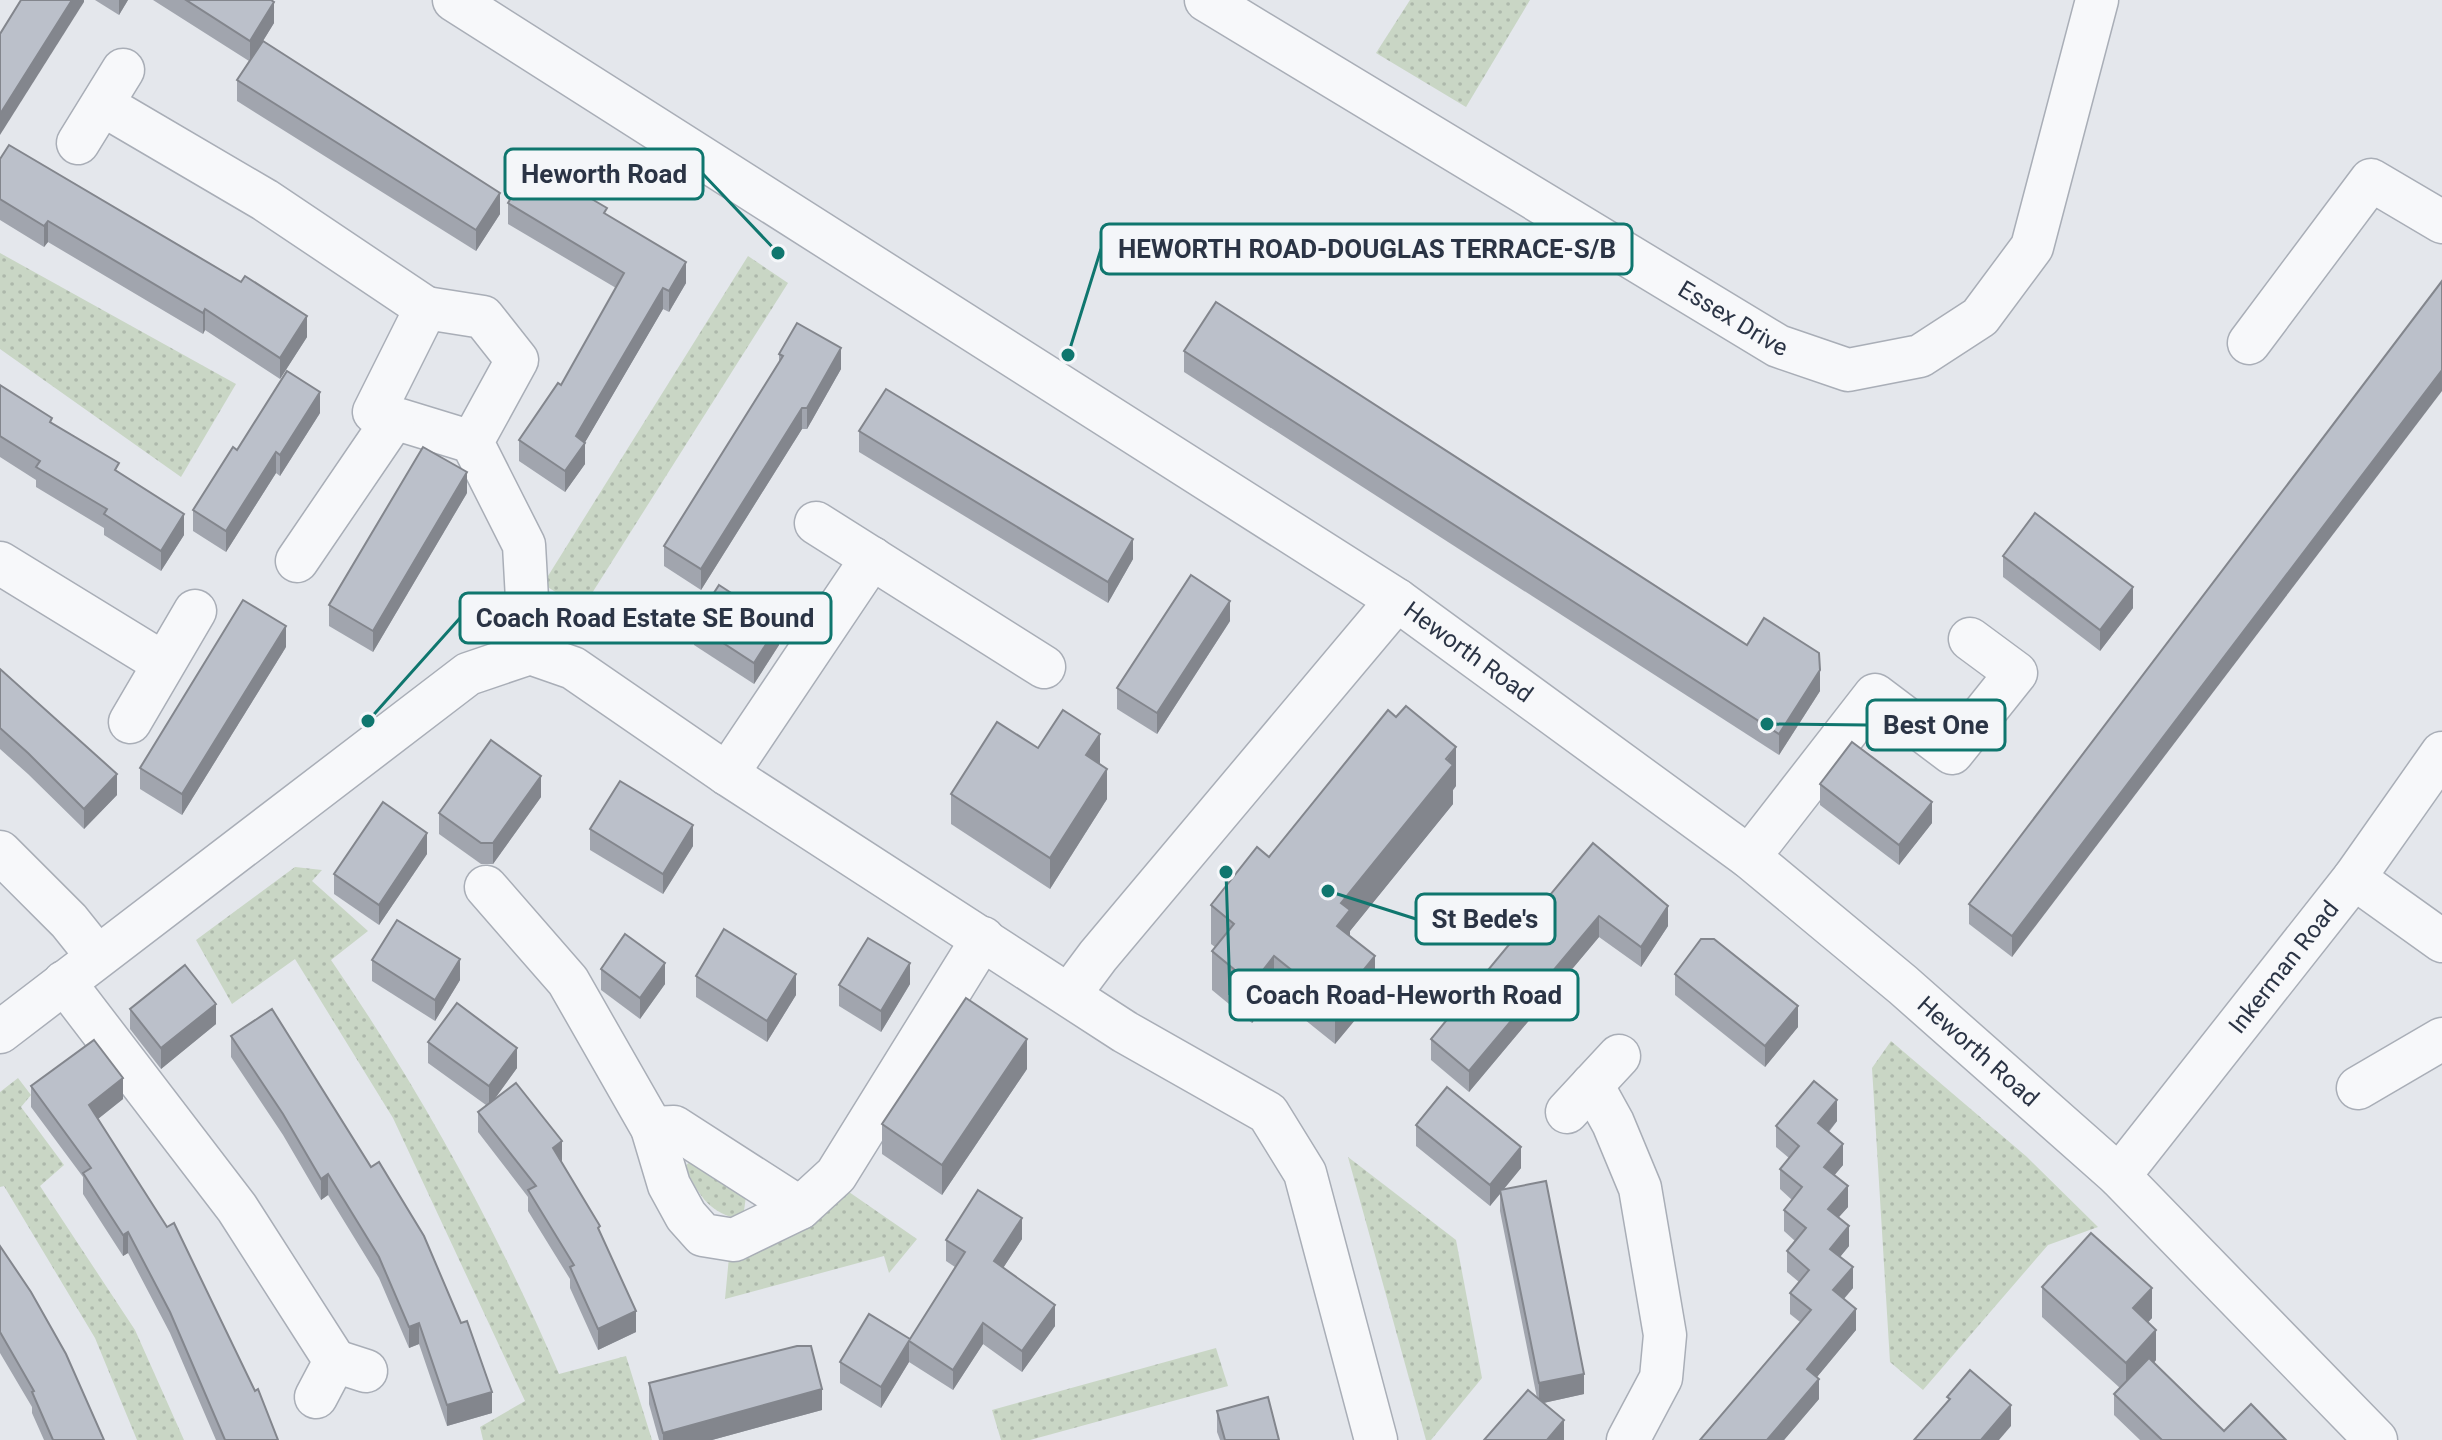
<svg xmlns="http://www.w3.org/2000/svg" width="2442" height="1440" viewBox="0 0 2442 1440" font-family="Roboto,sans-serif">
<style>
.grass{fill:url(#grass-dots)}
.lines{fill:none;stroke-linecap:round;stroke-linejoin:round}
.minor-casing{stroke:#a9aeb7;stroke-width:45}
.minor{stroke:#f7f8fa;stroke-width:42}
.wall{fill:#a1a5ae}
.shaded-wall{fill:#83868d}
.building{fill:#bbc0ca;stroke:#83868d;stroke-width:2}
.labels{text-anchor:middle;stroke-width:6;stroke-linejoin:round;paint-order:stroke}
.street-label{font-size:24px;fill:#2b3445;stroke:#f4f6f9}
.leader{fill:none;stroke:#0f766e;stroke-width:3}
.callout-dot{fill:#0f766e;stroke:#f4f6f9;stroke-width:3}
.callout{fill:#f4f6f9;stroke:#0f766e;stroke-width:3}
.callout-label{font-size:26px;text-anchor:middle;font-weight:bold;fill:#2b3445}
</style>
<defs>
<pattern id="grass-dots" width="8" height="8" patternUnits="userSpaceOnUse" patternTransform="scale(2)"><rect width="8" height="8" fill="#c9d6c5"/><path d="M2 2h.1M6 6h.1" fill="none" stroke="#adb8ab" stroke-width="1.8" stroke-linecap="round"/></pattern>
</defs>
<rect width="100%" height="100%" fill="#e4e7ec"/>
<!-- grass -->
<g class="grass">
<path d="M1410,0H1530L1466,107L1376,53Z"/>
<path d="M0,253L236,384L181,477L0,349Z"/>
<path d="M748,256L788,283L582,609L543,584Z"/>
<path d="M295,867L322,870L312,881L368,931L331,960C421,1091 496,1228 559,1374L626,1356L652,1440H483L480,1427L525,1401L393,1118L295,959L232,1004L196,940Z"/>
<path d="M1891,1041L2027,1157L2098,1227L2048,1245L1923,1390L1890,1362L1872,1068Z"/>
<path d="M18,1078L31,1095L21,1107L64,1165L40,1186L135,1330L184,1440H137L95,1338L4,1186L0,1187V1092Z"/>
<path d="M1348,1157L1456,1240L1482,1378L1431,1440H1426Z"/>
<path d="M691,1161L746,1196L744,1211L735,1218C708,1212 696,1191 685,1166Z"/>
<path d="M849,1192L917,1239L889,1273L884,1256L725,1299L729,1257L804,1227Z"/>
<path d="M1216,1348L1228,1386L1030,1440H1001L992,1410Z"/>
</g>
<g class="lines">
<defs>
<g id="minor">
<path id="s1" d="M454,0L1397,600L1749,857L1903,985L2119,1176L2376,1440"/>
<path id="s2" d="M1206,0L1778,346L1848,370L1920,356L1980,317L2032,247L2097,0"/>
<path d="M103,105L265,200L426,308"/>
<path d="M78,143L123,70"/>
<path d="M2249,343L2371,180L2442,222"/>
<path d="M472,442L374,412L426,308L483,317L517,360L472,442L524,545L530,653"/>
<path d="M816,523L1044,667"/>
<path d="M297,561L393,420"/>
<path d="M0,563L163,663"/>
<path d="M130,722L195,611"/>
<path d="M727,774L872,558"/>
<path d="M0,852L69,921L97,956"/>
<path d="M1749,857L1875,695L1952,753L2016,673L1970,639"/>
<path d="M2354,878L2442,941"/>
<path d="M486,887L568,981L652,1128L669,1185L686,1216L703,1235L734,1240L800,1208L836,1175L983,938"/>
<path d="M64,982L237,1208L335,1361"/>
<path d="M1069,995L1098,956L1397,600"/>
<path d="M0,1032L468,674L530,653L573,668L727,774L1125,1032L1268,1113L1305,1173L1376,1440"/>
<path d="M1592,1085L1613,1123L1640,1188L1665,1335L1661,1378L1628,1440"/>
<path d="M2358,1088L2442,1039"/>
<path d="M1567,1112L1619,1056"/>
<path d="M652,1128L674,1127L800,1208"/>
<path id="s3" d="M2119,1176L2354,878L2442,753"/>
<path d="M316,1397L335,1361L366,1371"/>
</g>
</defs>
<!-- minor casing -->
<use href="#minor" class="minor-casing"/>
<!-- minor -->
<use href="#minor" class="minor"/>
</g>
<!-- wall -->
<g class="wall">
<path d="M95,0H128L119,15Z"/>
<path d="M153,0H271L274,23L263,41L500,214L476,251L237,101V80L249,61Z"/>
<path d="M0,159L307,337L280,379L205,330L203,334L48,242L44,247L0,220Z"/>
<path d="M508,203L607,215L686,283L669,312L663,309L585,442V464L565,492L519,461V440L561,385L616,288L508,224Z"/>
<path d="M2442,281L2012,957L1969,924V904Z"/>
<path d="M1184,351L1747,645L1820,691L1779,755L1184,372Z"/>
<path d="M779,354L841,369L807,429H802L701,590L664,566V546L779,362Z"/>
<path d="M0,385L119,472L184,535L161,571L104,535V528L36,487V480L0,457Z"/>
<path d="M320,413L280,476L276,473L226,552L193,531V510L237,450Z"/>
<path d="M859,431L1133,559L1108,603L859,452Z"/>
<path d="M467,493L373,652L329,626V605Z"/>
<path d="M2003,556L2133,608L2100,651L2003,577Z"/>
<path d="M1230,621L1157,734L1117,709V688Z"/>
<path d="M694,624L779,645L754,684L694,645Z"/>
<path d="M286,647L182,815L140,789V768Z"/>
<path d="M0,669L117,795L84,829L28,774L0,749Z"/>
<path d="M1038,748L1100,764L1107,799L1050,889L951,824V794Z"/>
<path d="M1820,784L1932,823L1899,865L1820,805Z"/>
<path d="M1456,786L1453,790V804L1350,931V937L1375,996L1335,1044L1274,995L1252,1023L1212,990V951L1215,947L1211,944V905L1269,857Z"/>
<path d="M541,797L493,864H481L439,834V813Z"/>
<path d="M590,829L693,846L663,894L590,850Z"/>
<path d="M1593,843L1668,926L1641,967L1599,937L1469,1092L1431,1060V1039Z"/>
<path d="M427,854L379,925L334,894V874Z"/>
<path d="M372,960L460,980L435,1021L372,981Z"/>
<path d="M601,969L665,984L640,1019L601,990Z"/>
<path d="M1675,974L1798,1027L1765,1067L1675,995Z"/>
<path d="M696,976L796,995L767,1042L696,997Z"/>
<path d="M910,984L881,1032L839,1006V985Z"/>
<path d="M130,1009L216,1024L161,1069L130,1029Z"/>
<path d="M272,1009L492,1413L447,1426L419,1344L409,1348L379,1278L328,1195L321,1200L283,1135L231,1057V1036Z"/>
<path d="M428,1042L517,1068L495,1098L562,1163L600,1233L636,1332L598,1350L570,1288V1279L528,1211V1197L478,1132V1112L486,1105L428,1063Z"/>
<path d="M1027,1069L942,1195L882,1154V1124Z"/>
<path d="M31,1086L123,1099L98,1119L278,1440H216L170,1333L128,1253L123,1256L83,1194V1177L31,1107Z"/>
<path d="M1837,1121L1829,1132L1843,1165L1834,1175L1848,1207L1839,1217L1849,1246L1840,1257L1853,1288L1844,1299L1856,1330L1817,1377L1819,1399L1784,1440H1700L1800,1322L1790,1314V1293L1799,1282L1787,1272V1251L1795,1241L1784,1231V1210L1792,1200L1780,1189V1169L1789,1158L1776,1147V1126Z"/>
<path d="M1416,1125L1521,1168L1503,1190L1584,1394L1543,1403L1564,1440L1537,1398L1500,1211V1194L1490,1206L1416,1146Z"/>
<path d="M1022,1239L1003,1268L1055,1326L1022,1372L983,1344L953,1390L909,1362L881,1408L840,1383V1362L910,1339L955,1267L946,1261V1240Z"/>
<path d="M0,1246L104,1440H44L32,1413V1407L0,1353Z"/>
<path d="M2042,1287L2152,1318L2148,1322L2156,1360L2154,1363L2224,1431L2286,1440H2140L2114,1415V1394L2120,1388L2042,1317Z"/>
<path d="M649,1383L822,1410L712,1440H659L649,1404Z"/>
<path d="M1217,1411L1279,1440H1220L1217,1432Z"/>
</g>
<!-- shaded-wall -->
<g class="shaded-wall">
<path d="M72,0H84V2L0,135V114Z"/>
<path d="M119,0H128L119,15Z"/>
<path d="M274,2V23L250,62V41Z"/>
<path d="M500,193V214L476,251V230Z"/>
<path d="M48,221V242L44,247V226Z"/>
<path d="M686,262V283L669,312V291Z"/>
<path d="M663,288V309L580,451L585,443V464L565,492V471L576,436Z"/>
<path d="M205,309V330L203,334V313Z"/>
<path d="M307,316V337L280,379V358Z"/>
<path d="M841,348V369L807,429V408Z"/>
<path d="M2442,370V391L2012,957V936Z"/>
<path d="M320,392V413L280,476V455Z"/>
<path d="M802,408V429L701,590V569Z"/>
<path d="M276,452V473L226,552V531Z"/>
<path d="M467,472V493L373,652V631Z"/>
<path d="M184,514V535L161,571V551Z"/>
<path d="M1133,539V559L1108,603V582Z"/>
<path d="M2133,587V608L2100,651V630Z"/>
<path d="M1230,601V621L1157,734V713Z"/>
<path d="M779,624V645L754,684V663Z"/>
<path d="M286,626V647L182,815V794Z"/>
<path d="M1820,670V691L1779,755V734Z"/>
<path d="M1100,734V764L1086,755Z"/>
<path d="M1456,747V786L1453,790V804L1350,931V949L1337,926L1341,903Z"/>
<path d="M1107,769V799L1050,889V858Z"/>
<path d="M117,774V795L84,829V809Z"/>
<path d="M541,776V797L493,864V843Z"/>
<path d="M1932,802V823L1899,865V845Z"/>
<path d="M693,825V846L663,894V874Z"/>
<path d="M427,833V854L379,925V905Z"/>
<path d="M1668,906V926L1641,967V947Z"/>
<path d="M1599,916V937L1469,1092V1071Z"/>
<path d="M1274,956V995L1252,1023V984Z"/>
<path d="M1375,956V996L1335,1044V1005Z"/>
<path d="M460,959V980L435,1021V1000Z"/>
<path d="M665,963V984L640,1019V998Z"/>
<path d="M910,963V984L881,1032V1011Z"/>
<path d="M796,974V995L767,1042V1021Z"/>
<path d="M216,1004V1024L161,1069V1048Z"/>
<path d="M1798,1006V1027L1765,1067V1046Z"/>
<path d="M1027,1039V1069L942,1195V1165Z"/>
<path d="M517,1048V1068L489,1107V1086Z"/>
<path d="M123,1078V1099L89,1126V1105Z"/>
<path d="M1837,1100V1121L1818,1144V1123Z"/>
<path d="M562,1141V1162L553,1148Z"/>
<path d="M1843,1144V1165L1824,1188V1167Z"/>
<path d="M1521,1147V1168L1490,1206V1185Z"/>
<path d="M328,1174V1195L321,1200V1179Z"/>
<path d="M1848,1186V1207L1828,1229V1209Z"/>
<path d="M1022,1218V1239L994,1282V1261Z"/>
<path d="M1849,1226V1246L1830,1269V1249Z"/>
<path d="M128,1232V1253L123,1256V1235Z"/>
<path d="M1853,1267V1288L1833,1311V1290Z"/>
<path d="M2152,1288V1318L2133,1339V1308Z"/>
<path d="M1055,1305V1326L1022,1372V1351Z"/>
<path d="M1856,1309V1330L1807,1389V1369Z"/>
<path d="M636,1311V1332L598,1350V1329Z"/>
<path d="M419,1323V1344L409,1348V1327Z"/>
<path d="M983,1323V1344L953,1390V1370Z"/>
<path d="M2156,1330V1360L2126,1394V1363Z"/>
<path d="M909,1341V1362L881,1408V1387Z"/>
<path d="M1584,1374V1394L1539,1404V1383Z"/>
<path d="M1819,1379V1399L1784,1440H1767Z"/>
<path d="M822,1389V1410L712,1440H663V1433Z"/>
<path d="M492,1392V1413L447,1426V1405Z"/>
<path d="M2011,1405V1426L1999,1440H1981Z"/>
<path d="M1564,1420V1440H1547Z"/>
</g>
<!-- building -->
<g class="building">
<path d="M21,0H72L0,114V34Z"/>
<path d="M186,0H271L274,2L250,41Z"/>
<path d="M263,41L500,193L476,230L237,80Z"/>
<path d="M9,145L241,282L245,276L307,316L280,358L205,309L203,313L48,221L44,226L0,199V159Z"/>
<path d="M532,164L607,208L604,213L686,262L669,291L663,288L576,436L585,443L565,471L519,440L558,383L561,385L624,273L508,203Z"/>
<path d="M2442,281V370L2012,936L1969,904Z"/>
<path d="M1216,302L1747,645L1764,618L1819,653L1820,670L1779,734L1184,351Z"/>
<path d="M797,323L841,348L807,408H802L701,569L664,546L783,356L779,354Z"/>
<path d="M287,371L320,392L280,455L276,452L226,531L193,510L233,447L237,450Z"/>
<path d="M0,385L52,418L50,422L119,463L115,470L184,514L161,551L104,514L107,509L36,467L40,461L0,436Z"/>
<path d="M886,389L1133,539L1108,582L859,431Z"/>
<path d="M423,447L467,472L373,631L329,605Z"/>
<path d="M2035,513L2133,587L2100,630L2003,556Z"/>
<path d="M1191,575L1230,601L1157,713L1117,688Z"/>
<path d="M719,585L779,624L754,663L694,624Z"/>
<path d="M243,600L286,626L182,794L140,768Z"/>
<path d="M0,669L117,774L84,809L28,753L0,728Z"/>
<path d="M1406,706L1456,747L1446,759L1453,765L1341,903L1350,910L1337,926L1375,956L1335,1005L1274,956L1252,984L1212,951L1234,924L1211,905L1257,847L1269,857L1388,710L1396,717Z"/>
<path d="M1063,710L1100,734L1086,755L1107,769L1050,858L951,794L997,722L1038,748Z"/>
<path d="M491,740L541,776L493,843H481L439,813Z"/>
<path d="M1852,742L1932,802L1899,845L1820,784Z"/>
<path d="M620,781L693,825L663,874L590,829Z"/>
<path d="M383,802L427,833L379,905L334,874Z"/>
<path d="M1593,843L1668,906L1641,947L1599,916L1469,1071L1431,1039Z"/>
<path d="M397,920L460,959L435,1000L372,960Z"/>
<path d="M724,929L796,974L767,1021L696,976Z"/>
<path d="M625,934L665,963L640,998L601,969Z"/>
<path d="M868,938L910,963L881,1011L839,985Z"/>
<path d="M1701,939H1714L1798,1006L1765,1046L1675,974Z"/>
<path d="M185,965L216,1004L161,1048L130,1009Z"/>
<path d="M966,998L1027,1039L942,1165L882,1124Z"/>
<path d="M457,1003L517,1048L489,1086L428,1042Z"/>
<path d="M272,1009L371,1167L379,1162L424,1236L461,1323L467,1321L492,1392L447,1405L419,1323L409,1327L379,1257L328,1174L321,1179L283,1114L231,1036Z"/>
<path d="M94,1040L123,1078L89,1105L167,1227L174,1223L255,1391L258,1389L278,1440H225L170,1312L128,1232L123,1235L83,1173L91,1168L31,1086Z"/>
<path d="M1814,1081L1837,1100L1818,1123L1843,1144L1824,1167L1848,1186L1828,1209L1849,1226L1830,1249L1853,1267L1833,1290L1856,1309L1807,1369L1819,1379L1767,1440H1700L1811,1310L1790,1293L1809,1270L1787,1251L1806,1228L1784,1210L1802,1187L1780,1169L1799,1146L1776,1126Z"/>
<path d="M516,1083L562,1141L553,1148L600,1226L598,1228L636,1311L598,1329L570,1267L574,1265L528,1190L536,1186L478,1112Z"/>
<path d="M1447,1087L1521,1147L1490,1185L1416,1125Z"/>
<path d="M1546,1181L1584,1374L1539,1383L1500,1190Z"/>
<path d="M978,1190L1022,1218L994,1261L1055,1305L1022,1351L983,1323L953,1370L909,1341L881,1387L840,1362L869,1314L910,1339L965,1252L946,1240Z"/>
<path d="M2091,1233L2152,1288L2133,1308L2156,1330L2126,1363L2042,1287Z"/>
<path d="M0,1246L31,1292L66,1354L104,1440H53L32,1392L34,1391L0,1332Z"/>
<path d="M797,1346H811L822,1389L663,1433L649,1383Z"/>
<path d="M2149,1358L2224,1431L2251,1404L2286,1440H2162L2114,1394Z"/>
<path d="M1970,1370L2011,1405L1981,1440H1914L1950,1399L1947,1397Z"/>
<path d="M1528,1390L1564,1420L1547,1440H1484Z"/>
<path d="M1268,1397L1279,1440H1225L1217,1411Z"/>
</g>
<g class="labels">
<!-- street labels -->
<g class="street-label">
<text dy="8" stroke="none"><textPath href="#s2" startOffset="616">Essex Drive</textPath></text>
<text dy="8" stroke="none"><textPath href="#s1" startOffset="1206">Heworth Road</textPath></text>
<text dy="8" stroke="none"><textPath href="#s3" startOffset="266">Inkerman Road</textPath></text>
<text dy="8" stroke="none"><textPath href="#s1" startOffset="1854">Heworth Road</textPath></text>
</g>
</g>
<!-- callouts -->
<path class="leader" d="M778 253L703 174M1068 355L1101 249M368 721L460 618M1767 724L1867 725M1328 891L1416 919M1226 872L1230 995"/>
<g class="callout-dot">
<circle cx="778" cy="253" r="8"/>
<circle cx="1068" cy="355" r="8"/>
<circle cx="368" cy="721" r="8"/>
<circle cx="1767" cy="724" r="8"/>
<circle cx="1328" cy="891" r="8"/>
<circle cx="1226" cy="872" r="8"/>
</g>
<g class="callout">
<rect x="505" y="149" width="198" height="50" rx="8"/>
<rect x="1101" y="224" width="531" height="50" rx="8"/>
<rect x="460" y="593" width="371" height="50" rx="8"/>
<rect x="1867" y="700" width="138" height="50" rx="8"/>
<rect x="1416" y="894" width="139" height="50" rx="8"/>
<rect x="1230" y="970" width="348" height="50" rx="8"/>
</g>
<g class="callout-label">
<text x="604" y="183">Heworth Road</text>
<text x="1367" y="258">HEWORTH ROAD-DOUGLAS TERRACE-S/B</text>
<text x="645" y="627">Coach Road Estate SE Bound</text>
<text x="1936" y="734">Best One</text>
<text x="1485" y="928">St Bede's</text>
<text x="1404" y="1004">Coach Road-Heworth Road</text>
</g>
</svg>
